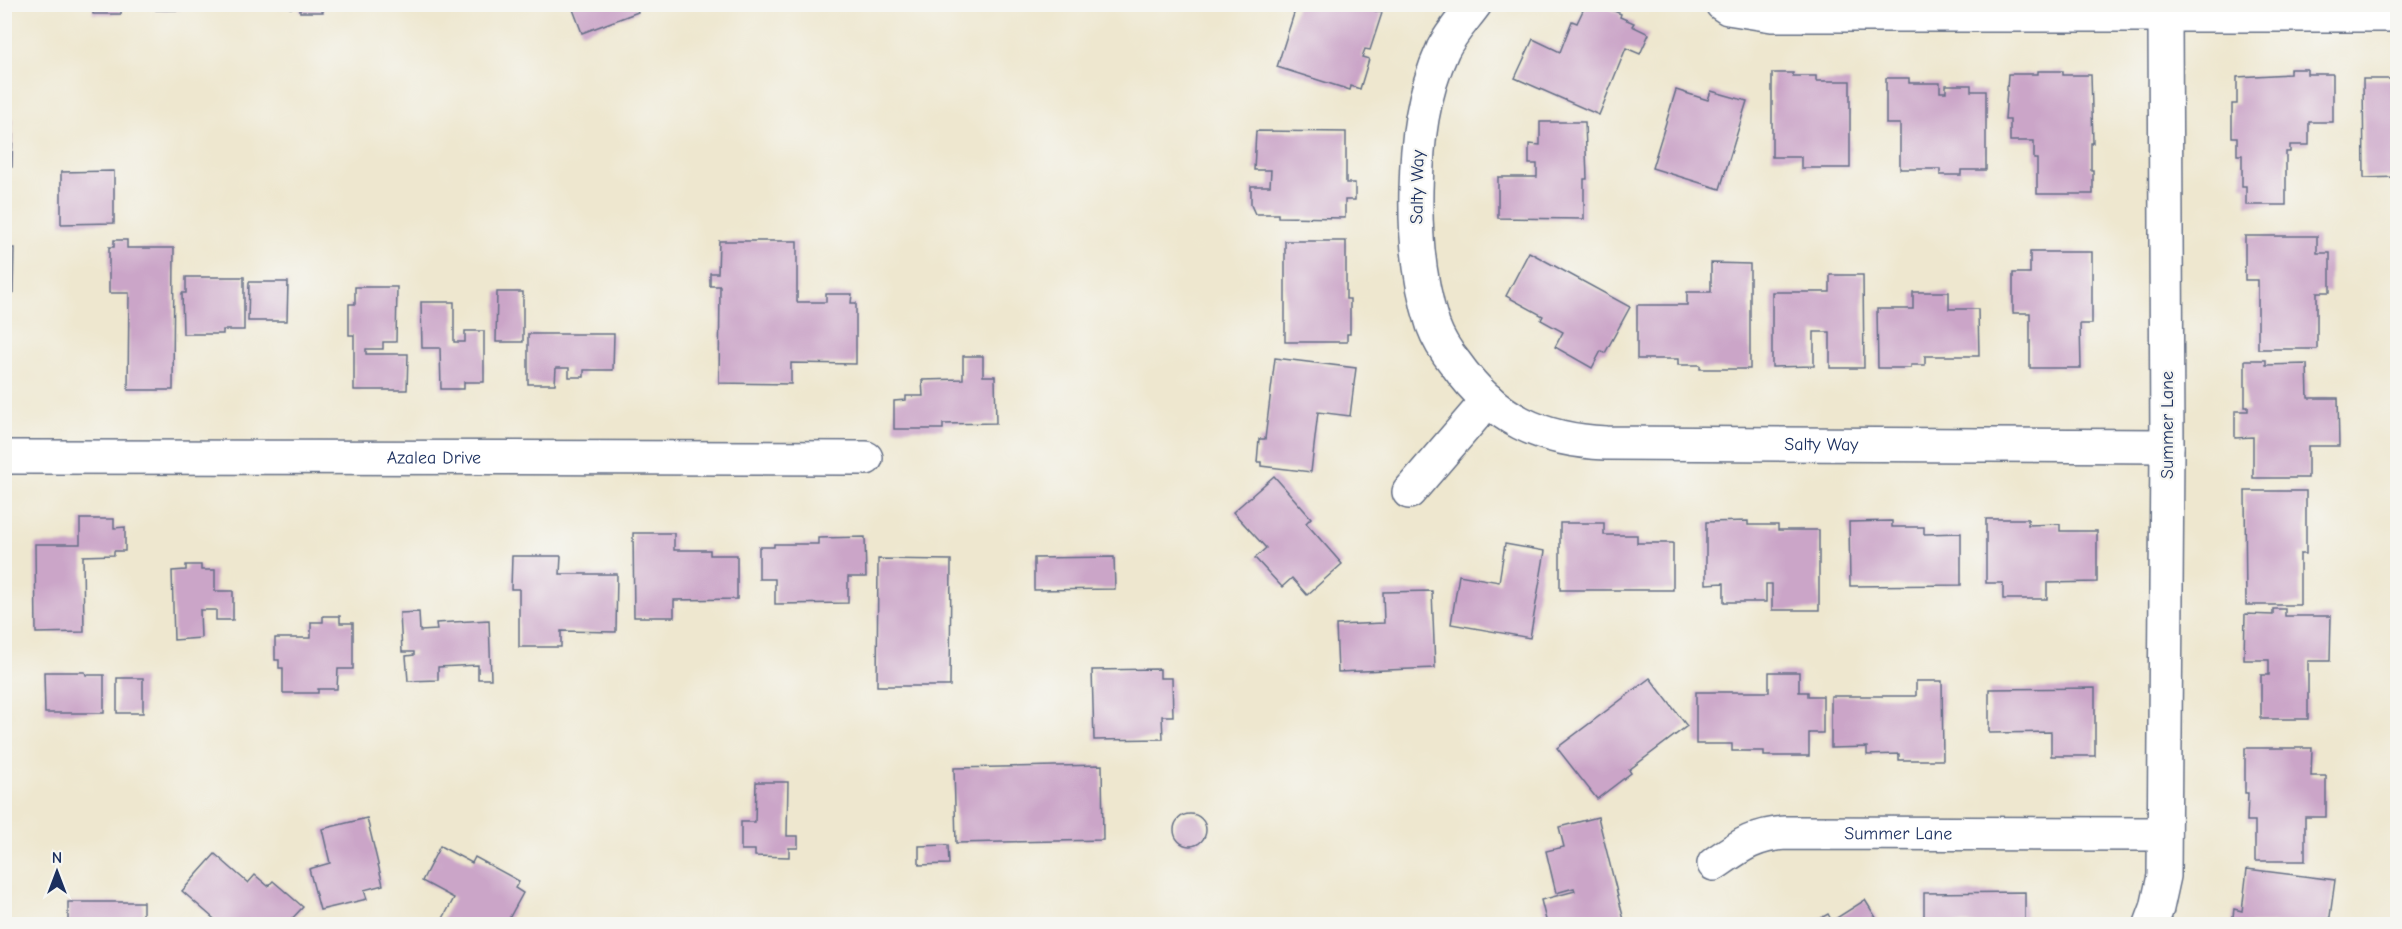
<svg xmlns="http://www.w3.org/2000/svg" width="2402" height="929" viewBox="0 0 2402 929" font-family="'Comic Neue',sans-serif">
<style>
.building{fill:#cba5c8}
.lines{fill:none;stroke-linecap:round;stroke-linejoin:round}
.street-casing{stroke:#656f86;stroke-width:36}
.street{stroke:#fff;stroke-width:33}
.labels{text-anchor:middle;stroke-width:4.5;stroke-linejoin:round;paint-order:stroke}
.street-label{font-size:18px;fill:#1b2f5e;stroke:#f6f6f2}
</style>
<rect width="100%" height="100%" fill="#f6f6f2"/>
<filter id="ink" filterUnits="userSpaceOnUse"><feTurbulence type="fractalNoise" baseFrequency=".0167" numOctaves="2"/><feDisplacementMap in="SourceGraphic" scale="12" xChannelSelector="R" yChannelSelector="G"/><feConvolveMatrix kernelMatrix="1 2 1 2 8 2 1 2 1" color-interpolation-filters="sRGB"/></filter>
<filter id="wash" filterUnits="userSpaceOnUse"><feTurbulence type="fractalNoise" baseFrequency=".008" numOctaves="4" result="noise"/><feDisplacementMap in="SourceGraphic" scale="24" xChannelSelector="R" yChannelSelector="G"/><feGaussianBlur stdDeviation="1.35" result="paint"/><feColorMatrix in="noise" values="0 0 0 0 0 0 0 0 0 0 0 0 0 0 0 0 0 1.4 0 .05"/><feComposite in="paint" operator="in"/></filter>
<g filter="url(#wash)">
<rect width="100%" height="100%" fill="#eee7cf"/>
<g id="blocks">
<!-- building -->
<g class="building">
<rect x="93" y="4" width="28" height="10"/>
<rect x="156" y="4" width="25" height="6"/>
<path d="M290,4H323V12H300V8H290Z"/>
<path d="M571,4H635L638,12L582,33Z"/>
<path d="M1297,4H1355L1382,13L1370,50L1365,49L1362,57L1369,59L1360,89L1351,86L1350,90L1277,67Z"/>
<path d="M1586,4H1599L1621,14L1620,17L1634,23L1632,26L1649,34L1640,54L1626,48L1599,115L1515,78L1533,39L1560,52L1572,21L1577,23Z"/>
<path d="M2290,69H2307V74H2333V122H2309V145H2290V152H2286V205H2246V186H2242V155H2237V137H2232V104H2237V77L2290,74Z"/>
<path d="M2038,71H2063V75H2091L2093,143H2091V170H2093V194H2037V159H2034V141H2010V120H2005L2008,74H2038Z"/>
<path d="M1772,73H1793V76H1816V81H1850V168H1801V157H1772Z"/>
<path d="M1886,78H1909V83H1940V92H1946V85H1971V91H1986V170H1961V175H1940V169H1900V124H1886Z"/>
<path d="M2363,79H2398V177L2364,178Z"/>
<path d="M1676,90L1708,100L1711,91L1747,101L1720,189L1652,168Z"/>
<path d="M4,119H13L12,167H4Z"/>
<path d="M1540,122H1585L1587,179H1584V219L1498,218V177H1537V164H1529V144L1540,145Z"/>
<path d="M1256,131L1346,132V183H1355V200H1345V218L1278,217V214H1255L1251,205V186H1270L1271,170H1254Z"/>
<path d="M114,171V223L61,224V172Z"/>
<path d="M4,234H9V248H14L13,293H4Z"/>
<path d="M2245,236H2317V253H2330V292H2317V349H2258V280H2245Z"/>
<path d="M114,240H127V248H174L173,390H128L129,293H109V247H114Z"/>
<path d="M719,241H797V302H826V294H852L851,303H856V364L791,363V384L719,383L720,286H710V273H718Z"/>
<path d="M1285,241H1346V299H1350V334H1347V342H1285Z"/>
<path d="M1529,252L1630,307L1605,353L1601,351L1592,368L1555,347L1563,332L1541,320L1543,316L1506,296Z"/>
<path d="M2030,252H2092V324H2080L2081,368H2030V313H2013V273H2030Z"/>
<path d="M1711,263L1750,264V369H1700V365H1678V359H1637V305H1687V292H1711Z"/>
<path d="M1830,275H1863L1864,368H1830V332H1814V366L1772,367V292H1830Z"/>
<path d="M186,277H244V330H223V334H183L182,293H186Z"/>
<path d="M249,282H288L287,321H248Z"/>
<path d="M355,287H397L396,342H383V349H366V354H408L407,390H354V335H349V304H355Z"/>
<path d="M497,292H523V342H496Z"/>
<path d="M1913,292H1949V309H1978L1979,356H1925V365H1911V368H1878L1877,309H1913Z"/>
<path d="M421,302H454V342H465V331H484V382H464V389H441L440,348H422Z"/>
<path d="M528,334H614L613,370H584V377H569V368H556L555,384H528Z"/>
<path d="M963,356H983V376H995L996,423L943,424V429H894V401L906,400V396H923L922,380L963,379Z"/>
<path d="M1275,358L1356,368L1350,416L1318,412L1311,472L1261,466V462H1257L1259,439H1265Z"/>
<path d="M2245,360H2266V365L2307,364L2308,398H2338L2339,446H2308V478H2253V437L2235,438V411H2248V407H2245Z"/>
<path d="M1274,476L1311,518L1306,523L1342,564L1307,595L1292,578L1282,587L1255,558L1266,548L1233,512Z"/>
<path d="M2245,491H2306V554H2300V605H2246Z"/>
<path d="M80,519H114V528L125,527V551H114V555L83,556L84,632L36,633L35,544H80Z"/>
<path d="M1986,519H2028V525L2060,524V531H2097V582L2047,583V599H2003V583H1986Z"/>
<path d="M1748,521V525H1778V530H1819V610H1772V584H1766V602H1724V583L1706,584V522Z"/>
<path d="M1892,521V527H1924V534L1961,533V585L1850,586L1849,522Z"/>
<path d="M1560,523H1604V535H1637V543H1673V590H1560Z"/>
<path d="M633,533H674V550H710V555H737V599L674,600V617H634Z"/>
<path d="M865,537L866,577H848V603L775,604V579H759V547H774V544H818V538Z"/>
<path d="M1505,544L1545,551L1530,638L1451,624L1459,575L1499,582Z"/>
<path d="M512,556H561L560,574H617L616,632L561,631V647H519V589H511Z"/>
<path d="M1114,557L1115,589L1034,590V558Z"/>
<path d="M878,559L951,560L950,686H877Z"/>
<path d="M186,565H201V570H215V591H233V620H216V610H200L201,638L174,640L172,571L186,570Z"/>
<path d="M1432,591L1435,668L1338,672L1336,625L1384,623L1383,592Z"/>
<path d="M2273,609H2285V616H2331L2330,661H2308V719H2261V675H2269V660H2244L2245,614L2273,615Z"/>
<path d="M419,612L420,631L437,630L436,623L489,620L491,679H478V665L438,667V680L408,681L406,656L414,655V652H402L400,613Z"/>
<path d="M323,616H340V623H353V669H338L337,689H318V693H283V668H279V660H275V638H311V622H323Z"/>
<path d="M1160,669V678H1172L1173,716H1162L1163,739L1094,740L1092,670Z"/>
<path d="M44,672H85L86,675H104V713H45Z"/>
<path d="M1769,672H1799V692H1808V696H1823V733H1809V756H1764V751H1732V744H1696V692H1769Z"/>
<rect x="117" y="678" width="26" height="35"/>
<path d="M1650,678L1687,726L1629,770L1631,773L1597,799L1557,748Z"/>
<path d="M1916,681H1942L1943,760H1899V754L1867,755V747L1831,748V696H1916Z"/>
<path d="M2095,688V756H2051V732L1989,733V689Z"/>
<path d="M2245,748H2312L2311,776H2326V817H2305V861H2255V821H2247L2248,793H2245Z"/>
<path d="M1102,765L1103,840L956,843L954,768Z"/>
<path d="M756,782H788L787,836H798V848H789V857L755,856V850H741V822H755Z"/>
<circle cx="1190" cy="830" r="16"/>
<path d="M1598,817L1625,924H1547L1541,900L1575,891L1574,888L1556,893L1546,851L1564,847L1559,827Z"/>
<path d="M367,818L383,885L364,890L367,899L320,910L309,869L330,863L322,829Z"/>
<path d="M948,845L949,864L919,865V846Z"/>
<path d="M440,846L472,863L475,857L519,881L515,888L523,893L506,924H440L454,898L422,881Z"/>
<path d="M215,854L248,883L255,875L268,886L273,881L303,907L287,924H220L182,891Z"/>
<path d="M2247,869L2335,880L2329,924H2232L2234,909L2242,911Z"/>
<path d="M2025,892V924H1924V893Z"/>
<path d="M1865,900L1880,924H1810L1828,914L1832,921Z"/>
<rect x="68" y="902" width="75" height="22"/>
</g>
</g>
</g>
<g filter="url(#ink)">
<use href="#blocks" fill-opacity="0" stroke="#656f86" stroke-width="1.5"/>
<g class="lines">
<defs>
<g id="street">
<path id="s1" d="M1475,4C1464,19 1451,33 1443,49C1422,95 1417,141 1416,190C1415,236 1419,282 1433,325C1438,339 1447,353 1456,364C1495,419 1540,440 1606,443L2167,446"/>
<path d="M1722,4L1728,8L1772,15H2398"/>
<path id="s2" d="M4,457L866,458"/>
<path d="M1409,492L1488,400"/>
<path id="s3" d="M1714,864C1740,846 1754,835 1786,833L2164,834"/>
<path d="M2151,924L2157,908L2164,876L2167,446L2165,17"/>
</g>
</defs>
<!-- street casing -->
<use href="#street" class="street-casing"/>
<!-- street -->
<use href="#street" class="street"/>
</g>
</g>
<g class="labels">
<!-- street labels -->
<g class="street-label">
<text transform="translate(1417 187) rotate(-89)" y="6">Salty Way</text>
<text transform="translate(2167 425) rotate(-90)" y="6">Summer Lane</text>
<text dy="6" stroke="none"><textPath href="#s1" startOffset="774">Salty Way</textPath></text>
<text dy="6" stroke="none"><textPath href="#s2" startOffset="430">Azalea Drive</textPath></text>
<text dy="6" stroke="none"><textPath href="#s3" startOffset="192">Summer Lane</textPath></text>
</g>
</g>
<!-- margin -->
<rect width="2402" height="929" fill="none" stroke="#f6f6f2" stroke-width="24"/>
<!-- north arrow -->
<g transform="translate(57 872)" stroke="#f6f6f2" stroke-width="4.5" paint-order="stroke">
<path d="M0-4.5L10 22L0 15L-10 22Z" fill="#1b2f5e"/>
<text y="-9" font-size="16" font-weight="bold" text-anchor="middle" fill="#1b2f5e">N</text>
</g>
</svg>
